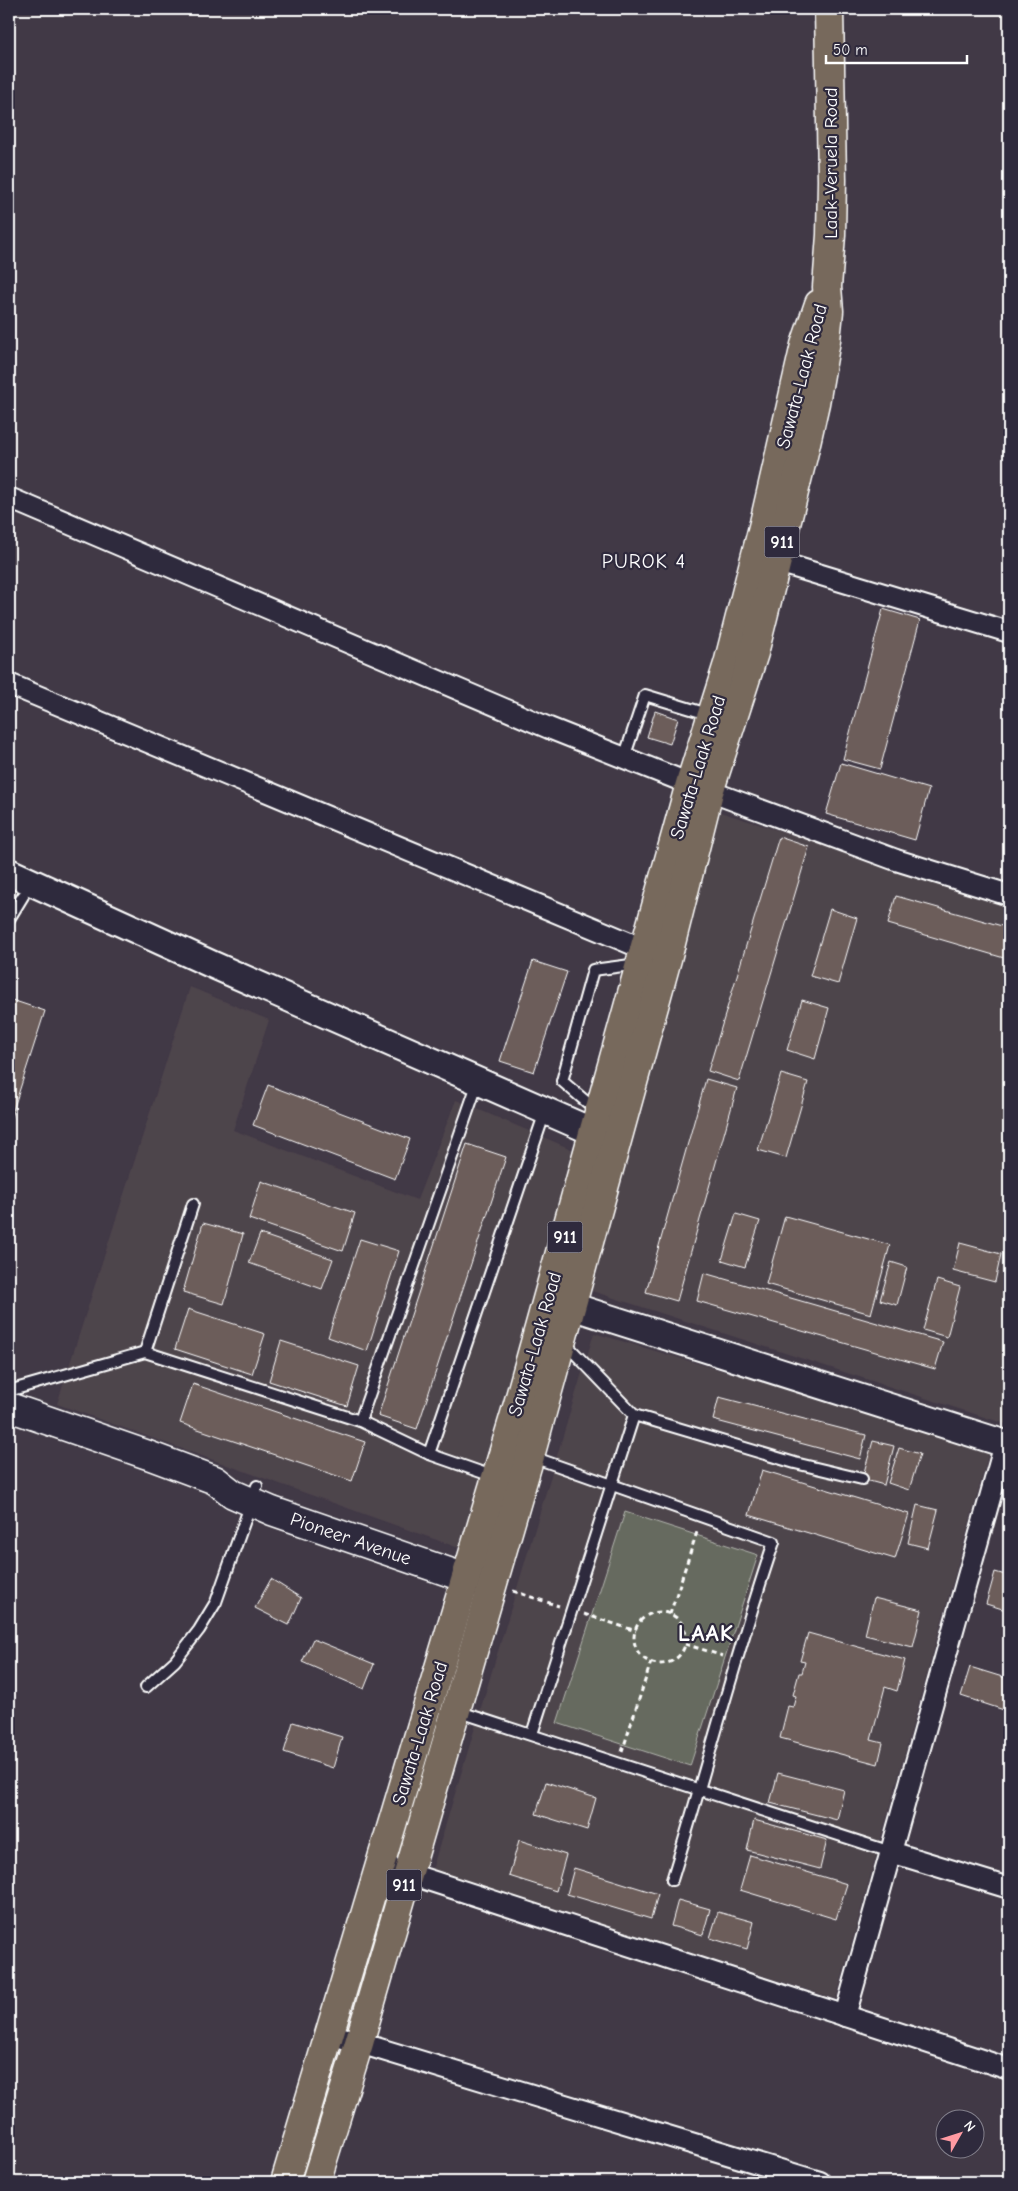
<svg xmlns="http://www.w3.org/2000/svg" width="1018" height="2191" viewBox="0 0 1018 2191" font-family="'Comic Neue',sans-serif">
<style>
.built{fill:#4e444c}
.green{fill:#666b5e;stroke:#b2b5ae}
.building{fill:#6c5d5a;stroke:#fff}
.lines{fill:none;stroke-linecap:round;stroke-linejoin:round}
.service-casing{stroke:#fff;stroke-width:14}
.minor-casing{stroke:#fff;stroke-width:24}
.tertiary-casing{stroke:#fff;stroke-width:30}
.secondary-casing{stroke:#fff;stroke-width:31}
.primary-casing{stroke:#fff;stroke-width:31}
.path{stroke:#fff;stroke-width:3;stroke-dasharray:5 4;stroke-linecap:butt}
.service{stroke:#2f2a3d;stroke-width:10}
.minor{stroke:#2f2a3d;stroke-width:20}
.tertiary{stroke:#2f2a3d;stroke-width:26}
.secondary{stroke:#2f2a3d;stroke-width:28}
.primary{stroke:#77695c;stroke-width:28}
.labels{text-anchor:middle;stroke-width:4.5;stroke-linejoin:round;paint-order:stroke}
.shield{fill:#2f2a3d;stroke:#c1bfc5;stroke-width:1}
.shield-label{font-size:18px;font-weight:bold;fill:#fff}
.street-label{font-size:19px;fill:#fff;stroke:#2f2a3d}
.neighbourhood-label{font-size:20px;letter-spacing:1px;fill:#fff;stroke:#2f2a3d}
.district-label{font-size:24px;font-weight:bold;letter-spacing:1px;fill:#fff;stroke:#2f2a3d}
</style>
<rect width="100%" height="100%" fill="#413946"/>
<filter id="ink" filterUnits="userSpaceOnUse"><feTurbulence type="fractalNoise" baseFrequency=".02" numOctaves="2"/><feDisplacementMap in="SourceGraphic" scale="10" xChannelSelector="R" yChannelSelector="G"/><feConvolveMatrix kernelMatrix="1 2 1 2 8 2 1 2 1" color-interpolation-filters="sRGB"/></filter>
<g filter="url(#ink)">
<!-- built -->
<g class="built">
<path d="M720,812L1009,903V1425L589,1290Z"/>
<path d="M190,987L269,1020L233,1130L417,1200L456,1100L578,1152L459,1548L57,1404Z"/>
<path d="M594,1333L990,1449L836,1999L432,1870Z"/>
</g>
<!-- green -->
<path class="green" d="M625,1512L758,1555L690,1766L557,1723Z"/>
<!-- building -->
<g class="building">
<path d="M883,609L920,620L880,769L843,759Z"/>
<path d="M655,711L678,719L670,744L647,737Z"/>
<path d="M841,763L929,789L915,840L826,814Z"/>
<path d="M779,837L809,847L739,1081L708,1071Z"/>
<path d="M896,896L1009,928V939L1004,958L888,924Z"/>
<path d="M830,909L857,918L838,984L810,976Z"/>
<path d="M533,961L567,972L534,1072L500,1061Z"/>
<path d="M9,999L45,1011L9,1123Z"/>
<path d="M802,1000L829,1008L815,1059L787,1050Z"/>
<path d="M781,1074L808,1082L786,1158L758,1150Z"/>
<path d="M706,1079L737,1088L677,1301L646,1292Z"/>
<path d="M268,1085L410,1139L395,1179L253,1125Z"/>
<path d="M467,1144L506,1157L417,1429L378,1416Z"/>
<path d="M261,1181L355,1213L343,1251L249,1219Z"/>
<path d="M736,1214L760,1221L745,1267L722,1260Z"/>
<path d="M785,1216L890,1245L871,1314L766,1284Z"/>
<path d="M203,1223L243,1234L224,1304L183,1292Z"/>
<path d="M260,1234L333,1259L322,1289L249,1263Z"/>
<path d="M360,1239L399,1251L367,1351L328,1337Z"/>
<path d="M960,1243L1001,1254L995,1282L953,1271Z"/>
<path d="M891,1262L907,1267L897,1305L880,1300Z"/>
<path d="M704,1273L943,1342L935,1369L697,1301Z"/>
<path d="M937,1280L960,1287L947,1337L923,1330Z"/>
<path d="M188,1309L265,1334L252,1374L175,1349Z"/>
<path d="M281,1341L359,1366L347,1406L269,1381Z"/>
<path d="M193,1384L365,1442L352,1481L180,1423Z"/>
<path d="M719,1397L866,1435L860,1459L713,1420Z"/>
<path d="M873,1441L894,1446L884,1485L862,1479Z"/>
<path d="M899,1448L920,1454L909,1490L888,1483Z"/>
<path d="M762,1470L909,1514L895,1559L749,1515Z"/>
<path d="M917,1505L938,1510L928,1548L908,1543Z"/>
<path d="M995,1572L1009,1576V1611L986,1604Z"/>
<path d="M271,1579L301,1598L289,1625L255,1608Z"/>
<path d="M874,1598L922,1610L913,1647L865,1635Z"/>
<path d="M808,1633L905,1660L897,1691L885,1687L871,1740L883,1743L878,1764L780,1738L788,1706L793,1707L796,1696L793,1695L799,1673H802L805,1662L800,1661Z"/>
<path d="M313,1639L374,1664L364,1689L302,1662Z"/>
<path d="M970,1667L1009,1679L1007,1711L961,1696Z"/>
<path d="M293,1722L342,1737L333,1768L284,1752Z"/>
<path d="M778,1773L844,1790L837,1820L770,1803Z"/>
<path d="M546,1782L596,1798L587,1830L536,1814Z"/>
<path d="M754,1820L827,1840L820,1869L747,1850Z"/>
<path d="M519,1840L566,1855L556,1891L509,1876Z"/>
<path d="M750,1855L847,1884L836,1919L740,1890Z"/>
<path d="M574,1868L658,1894L651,1919L567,1894Z"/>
<path d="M678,1900L710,1909L703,1935L671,1926Z"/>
<path d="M718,1912L754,1922L747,1949L710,1938Z"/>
</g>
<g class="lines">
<defs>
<g id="service">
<path d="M624,758L645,695L711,715"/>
<path d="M9,919L23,896"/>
<path d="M597,1111L562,1081L593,970L638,964"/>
<path d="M564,1342L634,1415L795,1463L862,1479"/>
<path d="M145,1352L193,1204"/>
<path d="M12,1390L145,1352L360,1421L429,1454L495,1477"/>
<path d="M360,1421L478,1082"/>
<path d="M429,1454L545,1112"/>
<path d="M530,1456L774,1542C736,1653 707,1767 672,1880"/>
<path d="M146,1687L175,1661L199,1630L216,1602L257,1486"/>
<path d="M457,1711L891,1852"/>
<path d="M532,1734L634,1415"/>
</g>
<g id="minor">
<path d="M9,498L549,728L690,784L896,860L1009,895"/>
<path d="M765,558L1009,632"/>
<path d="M9,684L656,954"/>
<path d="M891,1852L1009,1888"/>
<path d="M379,1864L1009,2069"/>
<path d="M845,2016L1005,1444"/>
<path d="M330,2034L820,2182"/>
</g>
<g id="tertiary">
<path d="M9,872L211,964L612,1140"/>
<path d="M571,1306L1009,1445"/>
</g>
<path id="secondary" d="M9,1407L148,1455L215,1480L233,1494L272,1511L489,1586"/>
<g id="primary">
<path d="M285,2182L518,1404L690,784L728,664L764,523L805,345L819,304"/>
<path d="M316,2182L359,2043L530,1456L667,959L709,792L754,653L803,456L815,403L826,340L829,311L827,287L831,235L832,180L829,9"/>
</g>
</defs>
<!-- service casing -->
<use href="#service" class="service-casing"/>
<!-- minor casing -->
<use href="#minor" class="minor-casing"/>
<!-- tertiary casing -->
<use href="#tertiary" class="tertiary-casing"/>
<!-- secondary casing -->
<use href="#secondary" class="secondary-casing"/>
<!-- primary casing -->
<use href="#primary" class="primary-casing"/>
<!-- path -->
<g class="path">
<path d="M513,1591L559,1606"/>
<circle cx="660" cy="1638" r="26"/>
<path d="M584,1614L636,1631"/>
<path d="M670,1614L698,1529"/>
<path d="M685,1644L723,1656"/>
<path d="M622,1752L651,1662"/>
</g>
<!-- service -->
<use href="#service" class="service"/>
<!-- minor -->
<use href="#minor" class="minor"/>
<!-- tertiary -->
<use href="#tertiary" class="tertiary"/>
<!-- secondary -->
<use href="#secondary" class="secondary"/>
<!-- primary -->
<use href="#primary" class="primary"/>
</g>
</g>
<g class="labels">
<!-- shield labels -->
<g class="shield">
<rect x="764.5" y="526.5" width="35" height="31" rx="4"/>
<rect x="547.5" y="1221.5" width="35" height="31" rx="4"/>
<rect x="386.5" y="1869.5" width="35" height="31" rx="4"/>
</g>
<g class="shield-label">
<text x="782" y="548">911</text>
<text x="565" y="1243">911</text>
<text x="404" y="1891">911</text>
</g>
<!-- street labels -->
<g class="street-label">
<text transform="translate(830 163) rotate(-90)" y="7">Laak-Veruela Road</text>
<text transform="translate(801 376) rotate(-75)" y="7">Sawata-Laak Road</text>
<text transform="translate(697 767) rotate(-73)" y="7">Sawata-Laak Road</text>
<text transform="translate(534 1344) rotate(-74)" y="7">Sawata-Laak Road</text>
<text transform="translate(351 1538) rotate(19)" y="7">Pioneer Avenue</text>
<text transform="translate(419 1733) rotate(-73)" y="7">Sawata-Laak Road</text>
</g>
<!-- neighbourhood labels -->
<g class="neighbourhood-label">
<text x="644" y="568">PUROK 4</text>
</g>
<!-- district labels -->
<g class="district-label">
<text x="706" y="1641">LAAK</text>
</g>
</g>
<!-- margin -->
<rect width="1018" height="2191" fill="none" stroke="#2f2a3d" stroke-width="30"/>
<rect x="15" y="15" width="988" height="2161" fill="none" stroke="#fff" stroke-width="2" filter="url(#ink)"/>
<!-- north arrow -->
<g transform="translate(960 2134) rotate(51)"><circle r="24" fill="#2f2a3d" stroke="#827f8b"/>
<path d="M0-4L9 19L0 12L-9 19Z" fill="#ff9aa2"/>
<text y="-8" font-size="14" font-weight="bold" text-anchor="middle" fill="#ffffff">N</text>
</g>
<!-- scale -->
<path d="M826 55v8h141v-8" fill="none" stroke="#ffffff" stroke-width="2.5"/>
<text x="833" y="55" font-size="15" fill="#ffffff" stroke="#2f2a3d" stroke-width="4" paint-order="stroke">50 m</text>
</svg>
